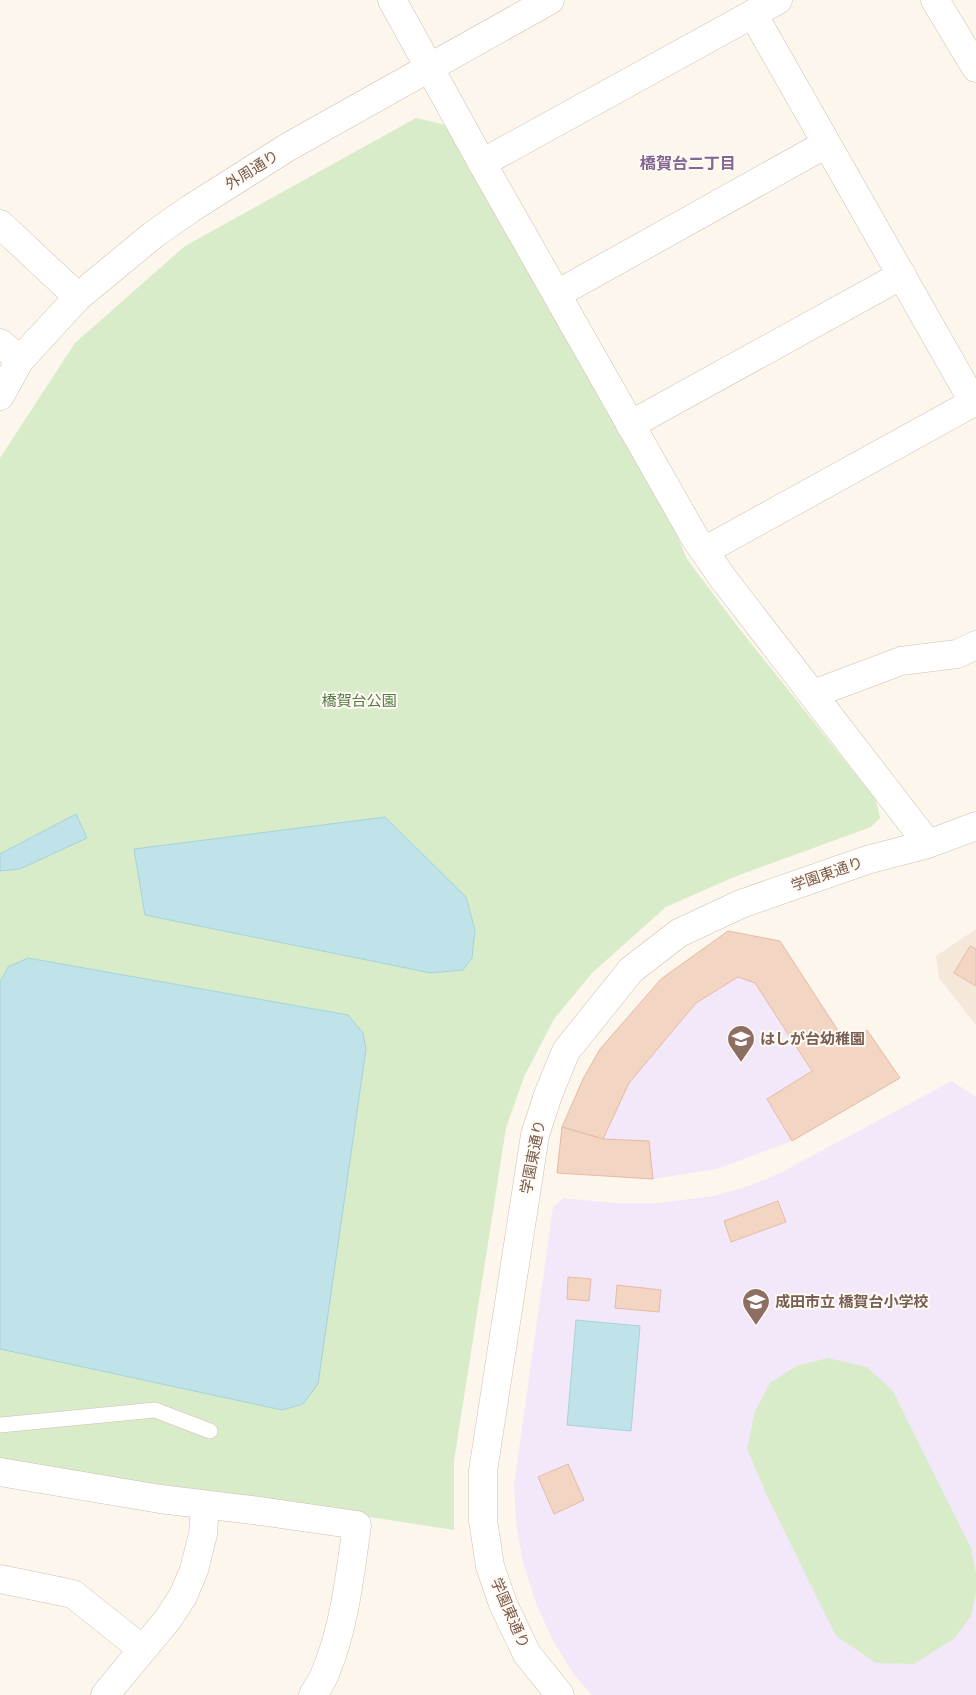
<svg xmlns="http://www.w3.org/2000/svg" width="976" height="1695" viewBox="0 0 976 1695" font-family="Figtree,'Noto Sans JP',sans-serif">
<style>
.residential{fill:#f5e8da}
.education{fill:#f3e8fa}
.green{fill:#d8ecc9}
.water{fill:#bfe3e8;stroke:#a5d3da}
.building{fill:#f3d5c3;stroke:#e6bba3}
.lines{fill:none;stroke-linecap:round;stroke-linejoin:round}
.service-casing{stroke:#d1beb0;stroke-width:16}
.minor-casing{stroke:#d1beb0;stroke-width:29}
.tertiary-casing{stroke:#d1beb0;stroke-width:29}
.service{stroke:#fff;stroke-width:15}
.minor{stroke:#fff;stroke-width:28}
.tertiary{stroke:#fff;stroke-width:28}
.labels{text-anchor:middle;stroke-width:4;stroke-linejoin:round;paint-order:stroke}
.street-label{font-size:15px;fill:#7a5c4d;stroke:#fffaf3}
.park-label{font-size:15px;fill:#537a41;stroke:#fffaf3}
.education-label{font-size:15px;font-weight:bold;fill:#785e54;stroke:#fffaf3;text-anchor:start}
.neighbourhood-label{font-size:16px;font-weight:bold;fill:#846695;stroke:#fffaf3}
</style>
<rect width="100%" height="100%" fill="#fdf6ec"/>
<!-- residential -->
<path class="residential" d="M976,929V1025L939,978L936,956Z"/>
<!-- education -->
<g class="education">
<path d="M728,931L780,941L846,1042L867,1030L900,1078L792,1141L717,1169L653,1179L557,1173L562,1127L583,1079L600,1049L661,979Z"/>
<path d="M952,1081L976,1097V1695H592L575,1676L552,1639L536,1603L523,1562L516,1523L514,1485L553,1207L564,1198L612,1203H658L713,1196L752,1185L782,1172Z"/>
</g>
<!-- green -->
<g class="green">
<path d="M416,118L447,125L670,519L687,559L738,627L876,800L880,818L871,827L734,877L666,907L592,973L554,1019L524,1077L506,1128L454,1461V1530L0,1460V458L75,343L185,246Z"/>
<path d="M828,1358L867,1367L893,1391L971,1548L976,1573V1592L971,1616L955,1638L914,1664L876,1663L836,1636L767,1496L747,1449L755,1411L770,1383L796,1366Z"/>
</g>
<!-- water -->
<g class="water">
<path d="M76,814L87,838L20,869L0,871V854Z"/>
<path d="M385,817L466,897L475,930L472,958L463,970L431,973L145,915L134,849Z"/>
<path d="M28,958L348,1015L363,1033L366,1049L318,1384L303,1404L282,1410L0,1349V982L8,967Z"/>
<path d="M576,1320L640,1326L631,1431L567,1425Z"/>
</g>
<!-- building -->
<g class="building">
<path d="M728,931L780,941L846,1043L867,1030L900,1078L792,1141L767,1099L812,1071L755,983L738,977L696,1003L629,1083L603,1139L562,1127L583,1079L600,1049L661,979Z"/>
<path d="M970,946L976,949V986L954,973Z"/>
<path d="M562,1127L603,1139L649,1141L653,1179L557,1173Z"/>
<path d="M778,1201L786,1222L731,1242L724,1221Z"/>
<path d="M568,1277L591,1279L589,1301L567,1299Z"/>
<path d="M617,1285L661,1290L659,1312L615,1308Z"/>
<path d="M568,1464L584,1500L554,1514L538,1477Z"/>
</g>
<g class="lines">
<defs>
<path id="service" d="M0,1425L155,1410L210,1431"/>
<g id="minor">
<path d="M392,0L482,163L695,538L722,577L928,844"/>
<path d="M935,0L976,68"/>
<path d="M753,14L974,403"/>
<path d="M482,163L778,0"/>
<path d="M557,294L826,144"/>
<path d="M0,343L20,360"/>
<path d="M630,425L902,275"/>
<path d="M704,551L976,401"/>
<path d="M813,694L901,661L957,654L976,645"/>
<path d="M0,1472L160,1499L260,1511L357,1525C350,1574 345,1625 326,1671C323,1680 318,1687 313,1695"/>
<path d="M0,1579L73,1594L142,1649"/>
<path d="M105,1695L168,1619L183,1596L194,1570L203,1534L205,1505"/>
</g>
<g id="tertiary">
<path d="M0,224L78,297"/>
<path d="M0,396L20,360L78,297L153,235L190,209L288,147L550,0"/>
<path d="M560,1695L527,1654L503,1604L490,1566L483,1520V1471L535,1135L548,1095L566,1051L631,970L679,933L741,904L867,860L928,844L976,826"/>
</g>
</defs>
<!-- service casing -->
<use href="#service" class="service-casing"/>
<!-- minor casing -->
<use href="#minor" class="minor-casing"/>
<!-- tertiary casing -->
<use href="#tertiary" class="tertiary-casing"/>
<!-- service -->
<use href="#service" class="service"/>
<!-- minor -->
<use href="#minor" class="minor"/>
<!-- tertiary -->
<use href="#tertiary" class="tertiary"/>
</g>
<!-- icons -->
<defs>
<symbol id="school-pin" viewBox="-11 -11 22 30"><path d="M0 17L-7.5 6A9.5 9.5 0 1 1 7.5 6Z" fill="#8d6e63" stroke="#fffaf3"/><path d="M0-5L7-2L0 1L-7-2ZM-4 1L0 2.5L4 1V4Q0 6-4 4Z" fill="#fff"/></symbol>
</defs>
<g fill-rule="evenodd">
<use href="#school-pin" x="725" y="1023" width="32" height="43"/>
<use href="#school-pin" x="740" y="1286" width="32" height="43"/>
</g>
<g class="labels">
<!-- street labels -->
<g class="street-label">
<text transform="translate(252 170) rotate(-32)" y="5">外周通り</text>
<text transform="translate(827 874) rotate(-19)" y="5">学園東通り</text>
<text transform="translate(533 1157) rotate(-79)" y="5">学園東通り</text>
<text transform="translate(510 1613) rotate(67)" y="5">学園東通り</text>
</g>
<!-- park labels -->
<g class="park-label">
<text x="359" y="706">橋賀台公園</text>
</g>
<!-- education labels -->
<g class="education-label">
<text x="760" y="1044">はしが台幼稚園</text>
<text x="775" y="1307">成田市立 橋賀台小学校</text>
</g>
<!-- neighbourhood labels -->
<g class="neighbourhood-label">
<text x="688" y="169">橋賀台二丁目</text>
</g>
</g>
</svg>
